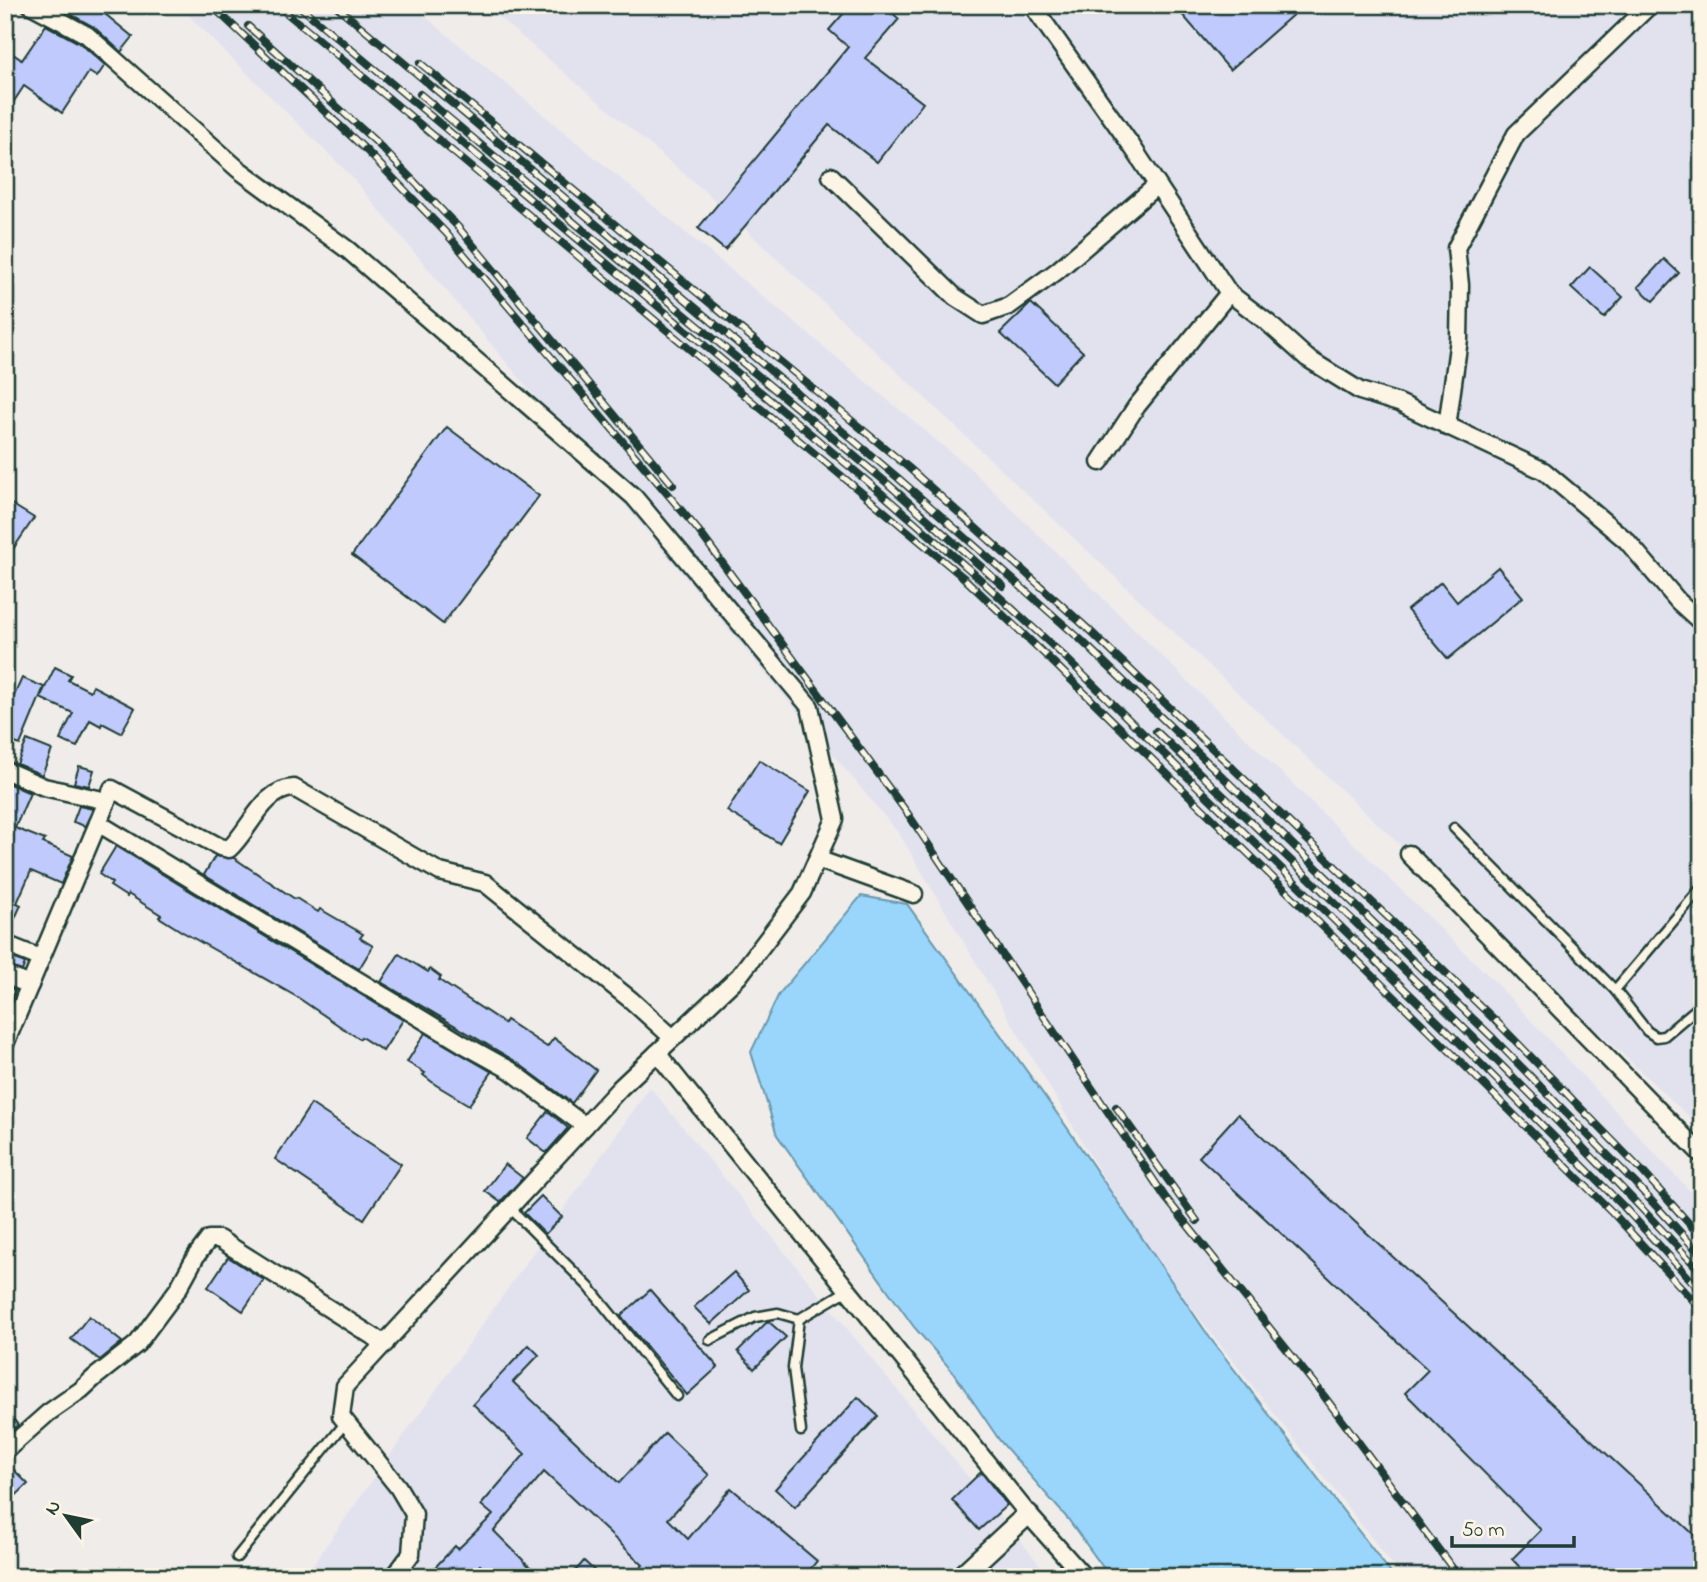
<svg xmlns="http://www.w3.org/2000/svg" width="1707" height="1582" viewBox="0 0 1707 1582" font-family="'Indie Flower',sans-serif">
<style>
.built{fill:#e2e2ef}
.water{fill:#9ad5fb;stroke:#6998ab;stroke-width:2}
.building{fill:#c0cafc;stroke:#1f3d34;stroke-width:2}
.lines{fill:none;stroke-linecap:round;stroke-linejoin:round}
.service-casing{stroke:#1f3d34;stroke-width:13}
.minor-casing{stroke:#1f3d34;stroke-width:21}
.tertiary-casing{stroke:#1f3d34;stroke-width:24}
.service{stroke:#fcf5e5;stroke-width:8}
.minor{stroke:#fcf5e5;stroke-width:16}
.tertiary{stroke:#fcf5e5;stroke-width:19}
.rail-casing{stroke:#1f3d34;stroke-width:8}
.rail{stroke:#fcf5e5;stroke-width:5;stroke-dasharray:16;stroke-linecap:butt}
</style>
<rect width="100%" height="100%" fill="#f0ecea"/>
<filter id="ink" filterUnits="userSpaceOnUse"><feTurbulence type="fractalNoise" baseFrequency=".0143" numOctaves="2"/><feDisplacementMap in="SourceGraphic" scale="14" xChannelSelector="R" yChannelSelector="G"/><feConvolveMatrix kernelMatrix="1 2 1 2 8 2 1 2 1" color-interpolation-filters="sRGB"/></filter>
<g filter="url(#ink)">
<!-- built -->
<g class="built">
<path d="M178,5H411L970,468L1497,984L1702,1204V1577H1402L1147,1251L900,835L350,175Z"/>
<path d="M484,5H1702V1129L708,194Z"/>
<path d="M650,1087L1050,1577H304Z"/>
</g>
<!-- water -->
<path class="water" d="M861,896L907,904L1066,1126L1210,1338L1394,1577H1110L1068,1519L1000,1441L953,1372L914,1327L777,1135L751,1052L779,994Z"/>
<!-- building -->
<g class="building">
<path d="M79,5H94L133,37L121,52L94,27L72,15Z"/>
<path d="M851,5H884L899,19L865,58L923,103L877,162L829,125L725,250L698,228L848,47L829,30Z"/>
<path d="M1174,5H1304L1230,70Z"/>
<path d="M46,25L81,44L105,65L97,77L89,72L62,113L24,86L5,115V60L10,52L22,60Z"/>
<path d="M1664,259L1679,273L1653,301L1638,287Z"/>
<path d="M1590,267L1623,297L1604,318L1571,288Z"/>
<path d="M1031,303L1083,352L1054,383L1000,333Z"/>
<path d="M447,427L539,496L443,624L352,555Z"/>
<path d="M5,500L34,518L5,561Z"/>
<path d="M1498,567L1523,597L1448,659L1407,610L1441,582L1457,602Z"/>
<path d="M55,667L71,675L68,680L90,691L93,686L135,708L121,733L102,723L101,726L90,720L77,747L60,740L73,713L40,698Z"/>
<path d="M22,678L44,687L20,745L5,739V716Z"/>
<path d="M27,740L52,750L42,775L17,764Z"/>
<path d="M759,760L810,791L779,843L727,811Z"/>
<path d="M79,766L94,770L89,786L74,783Z"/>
<path d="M5,782L30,793L15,828L45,840L43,843L73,856L61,884L31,871L17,903L21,905L8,934H5Z"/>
<path d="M79,806L93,809L85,826L73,822Z"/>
<path d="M116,846L403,1020L383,1051L361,1037L360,1039L347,1031L297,997L181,931L159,917L161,915L128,894L127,897L110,886L112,883L99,874Z"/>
<path d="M215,856L234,858L295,899L296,898L318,912L320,909L363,934L360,938L373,946L359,969L204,875Z"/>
<path d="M399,954L428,972L430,969L441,977L439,980L504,1023L506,1020L547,1047L554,1038L596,1070L572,1103L515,1061L381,982Z"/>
<path d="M5,955L25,963L22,971L5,965Z"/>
<path d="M5,986L15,990L6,1011H5Z"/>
<path d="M425,1033L492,1072L469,1105L436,1085L423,1075L425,1073L407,1062Z"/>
<path d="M311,1104L401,1164L364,1219L275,1159Z"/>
<path d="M548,1111L568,1128L546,1153L527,1138Z"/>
<path d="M1238,1114L1702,1542V1577H1529L1512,1559L1541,1530L1405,1393L1428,1370L1199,1157Z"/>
<path d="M505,1164L523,1178L500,1202L485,1191Z"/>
<path d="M541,1196L562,1217L545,1234L524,1213Z"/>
<path d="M228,1257L264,1280L243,1311L208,1287Z"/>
<path d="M734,1272L749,1290L711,1324L694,1307Z"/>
<path d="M650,1290L718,1367L687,1395L621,1316Z"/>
<path d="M89,1316L122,1342L100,1360L71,1339Z"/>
<path d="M768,1321L786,1337L754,1369L738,1351Z"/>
<path d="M529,1345L539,1355L513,1382L619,1483L665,1433L709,1475L668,1519L688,1539L731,1488L817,1561L804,1577H631L643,1565L544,1472L494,1531L540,1577H492L480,1565L469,1577H426L455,1546L458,1549L493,1515L481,1505L525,1454L473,1404Z"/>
<path d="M858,1397L878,1416L795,1507L775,1489Z"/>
<path d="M5,1409L18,1425L5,1437Z"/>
<path d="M5,1461L28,1484L5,1506Z"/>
<path d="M981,1472L1007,1505L979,1530L952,1500Z"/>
<path d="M584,1561L601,1577H570Z"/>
</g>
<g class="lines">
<defs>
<g id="service">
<path d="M1454,828L1615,990L1647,1031L1656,1037L1664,1036L1702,1004"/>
<path d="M1615,990L1702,887"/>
<path d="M510,1208L589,1287L677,1396"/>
<path d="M710,1340L755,1317L778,1313L799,1319"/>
<path d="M801,1431L793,1368L799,1319L848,1290"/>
<path d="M237,1557L346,1422"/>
</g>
<g id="minor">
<path d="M31,5L87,35L238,169L348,250L634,497L810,707L835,819L802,893L739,976L620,1088L345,1386L341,1416L398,1487L414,1514L411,1554L394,1577"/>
<path d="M1032,5L1131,145L1229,293L1267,322L1307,358L1360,391L1399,403L1544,471L1627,541L1678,601L1702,623"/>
<path d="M831,176L955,297L983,315L1009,306L1057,271L1157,185"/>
<path d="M1447,427L1459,339L1460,285L1456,248L1516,134L1650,5"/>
<path d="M1100,462L1136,407L1229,293"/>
<path d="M5,770L44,787L107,801"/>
<path d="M1409,854L1702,1155"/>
<path d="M817,859L914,894"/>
<path d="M5,944L40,958"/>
<path d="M5,975L30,985"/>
<path d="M5,1044L98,823"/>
<path d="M657,1053L1028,1514L1084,1577"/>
<path d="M585,1126L510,1070L463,1044L98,823L112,789L220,847L229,849C250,830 263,789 294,788L440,872L485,883L631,1000L673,1038"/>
<path d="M5,1451L48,1413L81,1390L95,1377L137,1344L178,1289L196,1256L209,1239H219L385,1344"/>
</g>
<path id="tertiary" d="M960,1577L1028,1514"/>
</defs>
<!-- service casing -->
<use href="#service" class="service-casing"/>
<!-- minor casing -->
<use href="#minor" class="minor-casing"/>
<!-- tertiary casing -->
<use href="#tertiary" class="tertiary-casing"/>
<!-- service -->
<use href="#service" class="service"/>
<!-- minor -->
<use href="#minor" class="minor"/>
<!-- tertiary -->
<use href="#tertiary" class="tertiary"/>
<defs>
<g id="rail">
<path d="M211,5L367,151L446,233L698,530L908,814L1165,1197L1324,1396L1459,1577"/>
<path d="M277,5L964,578L1056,665L1468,1069L1612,1212L1702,1310"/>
<path d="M298,5L880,492L970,570L1065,657L1474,1057L1622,1205L1702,1292"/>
<path d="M335,5L897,477L1080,639L1493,1038L1635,1183L1702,1256"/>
<path d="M248,26L376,142L458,227L673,485"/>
<path d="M420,63L909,468L1087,628L1501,1026L1643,1172L1702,1238"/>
<path d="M420,94L887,483L1003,586"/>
<path d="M1156,731C1341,909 1528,1084 1702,1273"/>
<path d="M1116,1107L1197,1221"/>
</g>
</defs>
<!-- rail casing -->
<use href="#rail" class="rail-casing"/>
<!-- rail -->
<use href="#rail" class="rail"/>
</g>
</g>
<!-- margin -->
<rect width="1707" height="1582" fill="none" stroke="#fcf5e5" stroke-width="28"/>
<rect x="14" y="14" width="1679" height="1554" fill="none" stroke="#1f3d34" stroke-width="2.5" filter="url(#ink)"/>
<!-- north arrow -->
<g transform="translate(66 1516) rotate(303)" stroke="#fcf5e5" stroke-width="5" paint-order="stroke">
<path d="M0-5L12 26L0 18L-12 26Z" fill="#1f3d34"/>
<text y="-10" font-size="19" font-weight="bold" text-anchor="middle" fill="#1f3d34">N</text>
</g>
<!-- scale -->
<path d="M1452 1536v10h122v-10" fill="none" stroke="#1f3d34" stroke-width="3.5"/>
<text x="1462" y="1536" font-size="21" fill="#1f3d34" stroke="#fcf5e5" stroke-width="5" paint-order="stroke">50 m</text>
</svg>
